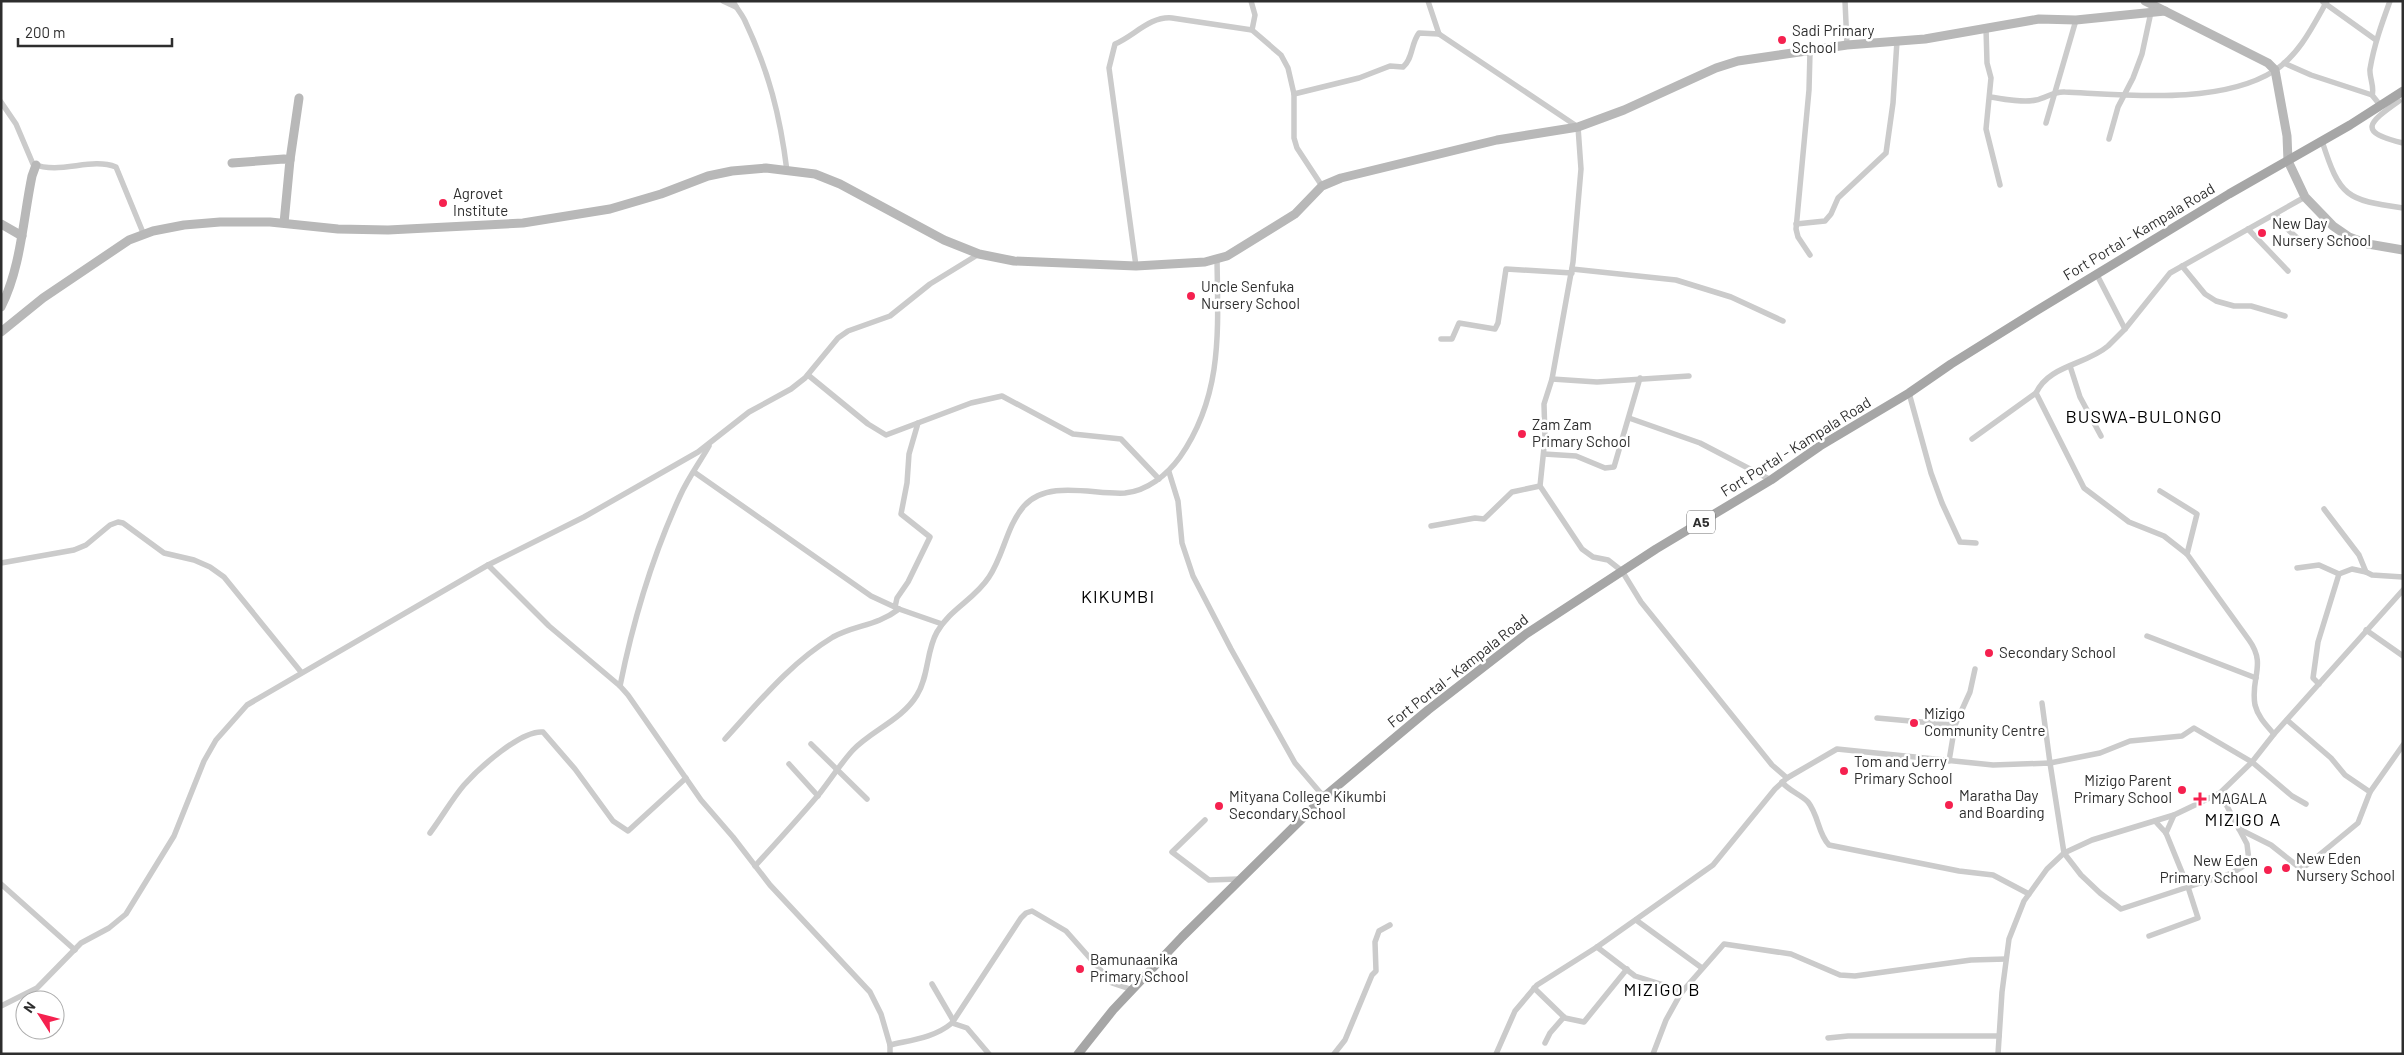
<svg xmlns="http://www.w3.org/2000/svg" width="2404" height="1055" viewBox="0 0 2404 1055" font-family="Barlow,sans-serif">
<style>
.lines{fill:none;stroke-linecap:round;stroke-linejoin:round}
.street{stroke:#cbcbcb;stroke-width:5.5}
.secondary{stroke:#b8b8b8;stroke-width:9}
.primary{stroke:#a6a6a6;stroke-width:9}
.poi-dot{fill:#f5214f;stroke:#fff;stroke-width:2}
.labels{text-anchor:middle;stroke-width:5;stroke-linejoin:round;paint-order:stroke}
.shield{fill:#fff;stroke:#6d6d6d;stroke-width:1}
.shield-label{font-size:14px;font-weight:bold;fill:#2e2e2e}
.poi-label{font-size:15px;fill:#2e2e2e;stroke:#fff;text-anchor:start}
.street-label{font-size:15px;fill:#2e2e2e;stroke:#fff}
.quarter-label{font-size:18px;letter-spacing:1px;fill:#000;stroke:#fff}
</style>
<rect width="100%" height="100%" fill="#fff"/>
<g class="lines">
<!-- street -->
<g class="street">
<path d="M723,1L736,7"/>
<path d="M733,1C736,8 742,14 745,21C769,72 780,115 787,171"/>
<path d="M1251,1L1255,15L1252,30"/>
<path d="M1428,1L1439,34L1578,127L1581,169L1573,262L1552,379L1544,404L1545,438L1540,486L1582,549L1593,557L1608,560L1622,571L1641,602L1772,765L1787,778L1837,749L1993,765L2050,763L2064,853L2081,875L2100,893L2121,909L2188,887L2166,833L2155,821"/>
<path d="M1845,1L1847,45"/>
<path d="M2323,2L2376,40"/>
<path d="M1986,28L1987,63L1991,78L1986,129L2000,185"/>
<path d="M2284,63L2311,75L2372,95L2380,105"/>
<path d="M1294,94L1359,78L1390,66L1403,67C1413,59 1411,43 1419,33L1439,34"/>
<path d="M2372,95C2375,88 2369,77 2370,69C2374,45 2382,23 2390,1"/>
<path d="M1990,97C2005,99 2021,103 2036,100C2046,98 2054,91 2065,92C2128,95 2220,105 2274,71C2299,55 2313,26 2327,1"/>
<path d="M2399,101C2368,123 2357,132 2403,143"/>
<path d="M1,102L16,124L33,164C61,175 90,157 116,167L144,235"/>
<path d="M2046,123L2076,20"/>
<path d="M2109,139L2118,107L2133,78L2142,54L2151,12"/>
<path d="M2322,141C2340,197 2346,200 2403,208"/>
<path d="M2276,214L2286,228L2301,241"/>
<path d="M1796,224L1825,221L1831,214L1838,198L1886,153L1893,103L1897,41"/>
<path d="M2248,229L2288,271"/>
<path d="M1810,255L1798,237L1796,229L1809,90L1810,52"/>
<path d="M1136,266L1109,68L1115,44C1134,36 1150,16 1172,18L1252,30L1281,55L1288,68L1294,94V138L1297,148L1322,186"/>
<path d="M2182,266L2205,294L2216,301L2234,306H2251L2285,316"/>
<path d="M1572,269L1676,280L1731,297L1783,321"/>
<path d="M2097,275L2125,329"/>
<path d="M1441,339H1452L1459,323L1495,329L1498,323L1506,269L1572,273"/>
<path d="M2070,366L2080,397L2101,436"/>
<path d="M808,375L868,424L886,435L971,403L1002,396L1073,434L1121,439L1159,479"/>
<path d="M1552,379L1597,382L1689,376"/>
<path d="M1909,393L1931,473L1942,503L1960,542L1976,543"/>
<path d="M1629,418L1700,443L1771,480"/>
<path d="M1972,439L2036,393"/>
<path d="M1544,454L1576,456L1605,468L1614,467L1640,378"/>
<path d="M694,472L871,596L899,609L942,624"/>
<path d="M1169,472L1178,501L1182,543L1193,576L1231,649L1295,763L1324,797"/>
<path d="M2160,491L2197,514L2187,554"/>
<path d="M2324,509L2359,555L2366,572L2372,575L2403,577"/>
<path d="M1431,526L1475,518L1484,519L1512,492L1540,486"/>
<path d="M1,563L74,550L86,545L110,525L118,522L123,523L164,553L194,560L210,567L224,577L301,672"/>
<path d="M488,565L549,626L620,686L628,695L701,800L733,837L770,885L870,992L881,1014L890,1045V1054"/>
<path d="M2297,568L2319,565L2339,574L2352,569L2366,572"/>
<path d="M895,607L897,598L908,582L930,537L901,514L907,483L909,454L918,423"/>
<path d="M2366,630L2403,656"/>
<path d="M2147,636L2256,678"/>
<path d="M2319,684L2313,678L2318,642L2339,574"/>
<path d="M620,686C633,621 653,555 680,496C688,478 700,462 709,446"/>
<path d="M2042,703L2050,763L2100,753L2130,741L2182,736L2194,728L2252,762L2292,796L2306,804"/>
<path d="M1877,718L1955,725"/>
<path d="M2274,734C2266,725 2258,717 2255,705C2250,678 2267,665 2249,640L2187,554L2164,536L2129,522L2084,488L2036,393C2049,365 2086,365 2108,346L2125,329L2170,273L2305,197"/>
<path d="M725,739C758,703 790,663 833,637C854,625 877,626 899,609"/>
<path d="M811,744L867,799"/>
<path d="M1949,761L1955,725L1970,692L1975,669"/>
<path d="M789,764L818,796"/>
<path d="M1782,782C1789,791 1800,794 1808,802C1819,816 1818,834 1829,845L1959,871L1993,875L2029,894"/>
<path d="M2370,792L2403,745"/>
<path d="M1205,820L1172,852L1209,880L1239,879"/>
<path d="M2239,829L2271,845L2300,868L2307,865L2358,823L2370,792L2345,775L2331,758L2287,720"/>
<path d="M430,833C442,817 452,799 464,785C479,768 521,730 543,732L575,769L613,821L628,831L686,778"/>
<path d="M2166,833L2174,815"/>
<path d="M755,866C777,842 799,818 820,793C831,779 841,763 853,750C872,730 902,720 917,695C929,676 926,651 937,632C950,609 975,599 989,577C1004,555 1006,527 1024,506C1048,479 1094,495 1125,493C1147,491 1167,475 1180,457C1223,395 1218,331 1217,259"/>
<path d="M1,884L75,950"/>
<path d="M1636,920L1702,968"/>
<path d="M2149,936L2198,918L2188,887C2207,880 2236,876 2249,861L2247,844L2220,793"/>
<path d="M1597,947L1635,976L1683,991"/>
<path d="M932,984L953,1020"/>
<path d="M1534,988L1565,1018L1584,1022L1627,969"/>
<path d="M1,1006L37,988L81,943L109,928L126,914L174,836L204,761L216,740L247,705L488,565L584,517L698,452L749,412L791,389L805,378L838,338L848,331L890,316L930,284L979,254"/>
<path d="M952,1023L967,1028L989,1054"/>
<path d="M1828,1038L1848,1036H1999"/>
<path d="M1545,1043L1550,1033L1564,1017"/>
<path d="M890,1045C911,1040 934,1038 952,1023L1021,918L1026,913L1032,911L1066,931L1112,983L1133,990"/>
<path d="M1334,1054L1345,1040L1372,975L1376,971L1375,942L1379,931L1390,925"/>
<path d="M1496,1054L1515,1011L1537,985L1597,947L1713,865L1775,789L1787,778"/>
<path d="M1653,1054L1666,1020L1681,993L1724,944L1791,954L1840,975L1855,976L1971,960L2006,959"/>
<path d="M1998,1054L2002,992L2009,939L2024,901L2047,869L2064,853L2092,840L2174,815L2220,793L2252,762L2274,734L2403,590"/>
</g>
<!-- secondary -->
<g class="secondary">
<path d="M2145,1L2268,63L2275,70L2287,136L2288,161L2305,197L2333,226L2349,237L2368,244L2403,250"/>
<path d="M290,160L299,98"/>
<path d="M232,163L284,159L290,160L284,223"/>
<path d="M1,224L22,236"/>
<path d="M1,307C21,268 23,219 32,176L36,165"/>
<path d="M1,332L43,298L129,240L153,231L184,225L220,222H270L338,229L388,230L523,223L610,209L661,194L708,176L732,171L766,168L815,174L840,184L944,240L979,254L1014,261L1136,266L1205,262L1227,256L1295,214L1322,186L1341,178L1497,140L1578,127L1624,110L1716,68L1738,61L1847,45L1925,39L2039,19L2076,20L2165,11"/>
</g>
<!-- primary -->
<path class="primary" d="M1078,1054L1113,1010L1182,937L1324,797L1428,710L1526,634L1656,549L1771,480L1820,446L1909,393L1951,364L2036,311L2229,194L2350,125L2403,91"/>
</g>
<!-- markers -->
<g class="poi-dot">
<circle cx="1782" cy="40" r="5"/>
<circle cx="443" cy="203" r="5"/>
<circle cx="2262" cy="233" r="5"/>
<circle cx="1191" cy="296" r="5"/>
<circle cx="1522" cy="434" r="5"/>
<circle cx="1989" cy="653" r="5"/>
<circle cx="1914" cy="723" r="5"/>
<circle cx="1844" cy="771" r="5"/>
<circle cx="2182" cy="790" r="5"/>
<path d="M2197.5 791.5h5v5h5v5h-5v5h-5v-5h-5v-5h5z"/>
<circle cx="1949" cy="805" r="5"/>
<circle cx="1219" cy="806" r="5"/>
<circle cx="2286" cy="868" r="5"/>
<circle cx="2268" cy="870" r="5"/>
<circle cx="1080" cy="969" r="5"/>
</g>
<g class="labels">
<!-- shield labels -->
<rect class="shield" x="1687" y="510.5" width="28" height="23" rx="4"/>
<g class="shield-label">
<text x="1701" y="527">A5</text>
</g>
<!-- poi labels -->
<g class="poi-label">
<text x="1792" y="36">Sadi Primary<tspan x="1792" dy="17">School</tspan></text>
<text x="453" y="199">Agrovet<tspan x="453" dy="17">Institute</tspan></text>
<text x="2272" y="229">New Day<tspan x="2272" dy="17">Nursery School</tspan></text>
<text x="1201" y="292">Uncle Senfuka<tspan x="1201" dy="17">Nursery School</tspan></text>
<text x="1532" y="430">Zam Zam<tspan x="1532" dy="17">Primary School</tspan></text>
<text x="1999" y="658">Secondary School</text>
<text x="1924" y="719">Mizigo<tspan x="1924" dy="17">Community Centre</tspan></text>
<text x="1854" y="767">Tom and Jerry<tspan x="1854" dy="17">Primary School</tspan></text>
<text x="2172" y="786" text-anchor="end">Mizigo Parent<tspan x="2172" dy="17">Primary School</tspan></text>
<text x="1959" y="801">Maratha Day<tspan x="1959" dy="17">and Boarding</tspan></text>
<text x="1229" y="802">Mityana College Kikumbi<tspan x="1229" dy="17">Secondary School</tspan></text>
<text x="2211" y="804">MAGALA</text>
<text x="2296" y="864">New Eden<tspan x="2296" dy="17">Nursery School</tspan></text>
<text x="2258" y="866" text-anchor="end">New Eden<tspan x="2258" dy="17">Primary School</tspan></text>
<text x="1090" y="965">Bamunaanika<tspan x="1090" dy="17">Primary School</tspan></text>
</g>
<!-- street labels -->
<g class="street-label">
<text transform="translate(2139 232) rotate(-31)" y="5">Fort Portal - Kampala Road</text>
<text transform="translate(1796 447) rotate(-32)" y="5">Fort Portal - Kampala Road</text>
<text transform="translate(1458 671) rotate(-38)" y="5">Fort Portal - Kampala Road</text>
</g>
<!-- quarter labels -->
<g class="quarter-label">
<text x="2144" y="423">BUSWA-BULONGO</text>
<text x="1118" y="603">KIKUMBI</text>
<text x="2243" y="826">MIZIGO A</text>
<text x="1662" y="996">MIZIGO B</text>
</g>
</g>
<!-- border -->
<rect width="2404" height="1055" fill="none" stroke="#2e2e2e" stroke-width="5"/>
<!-- north arrow -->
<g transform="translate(40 1015) rotate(306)"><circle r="24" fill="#ffffff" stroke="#ababab"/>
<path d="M0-4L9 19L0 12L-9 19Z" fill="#f5214f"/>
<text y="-8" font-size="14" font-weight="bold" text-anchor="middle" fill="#2e2e2e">N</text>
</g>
<!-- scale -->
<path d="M18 38v8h154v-8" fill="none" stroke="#2e2e2e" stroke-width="2.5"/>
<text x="25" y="38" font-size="15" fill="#2e2e2e" stroke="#ffffff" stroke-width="4" paint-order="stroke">200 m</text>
</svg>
